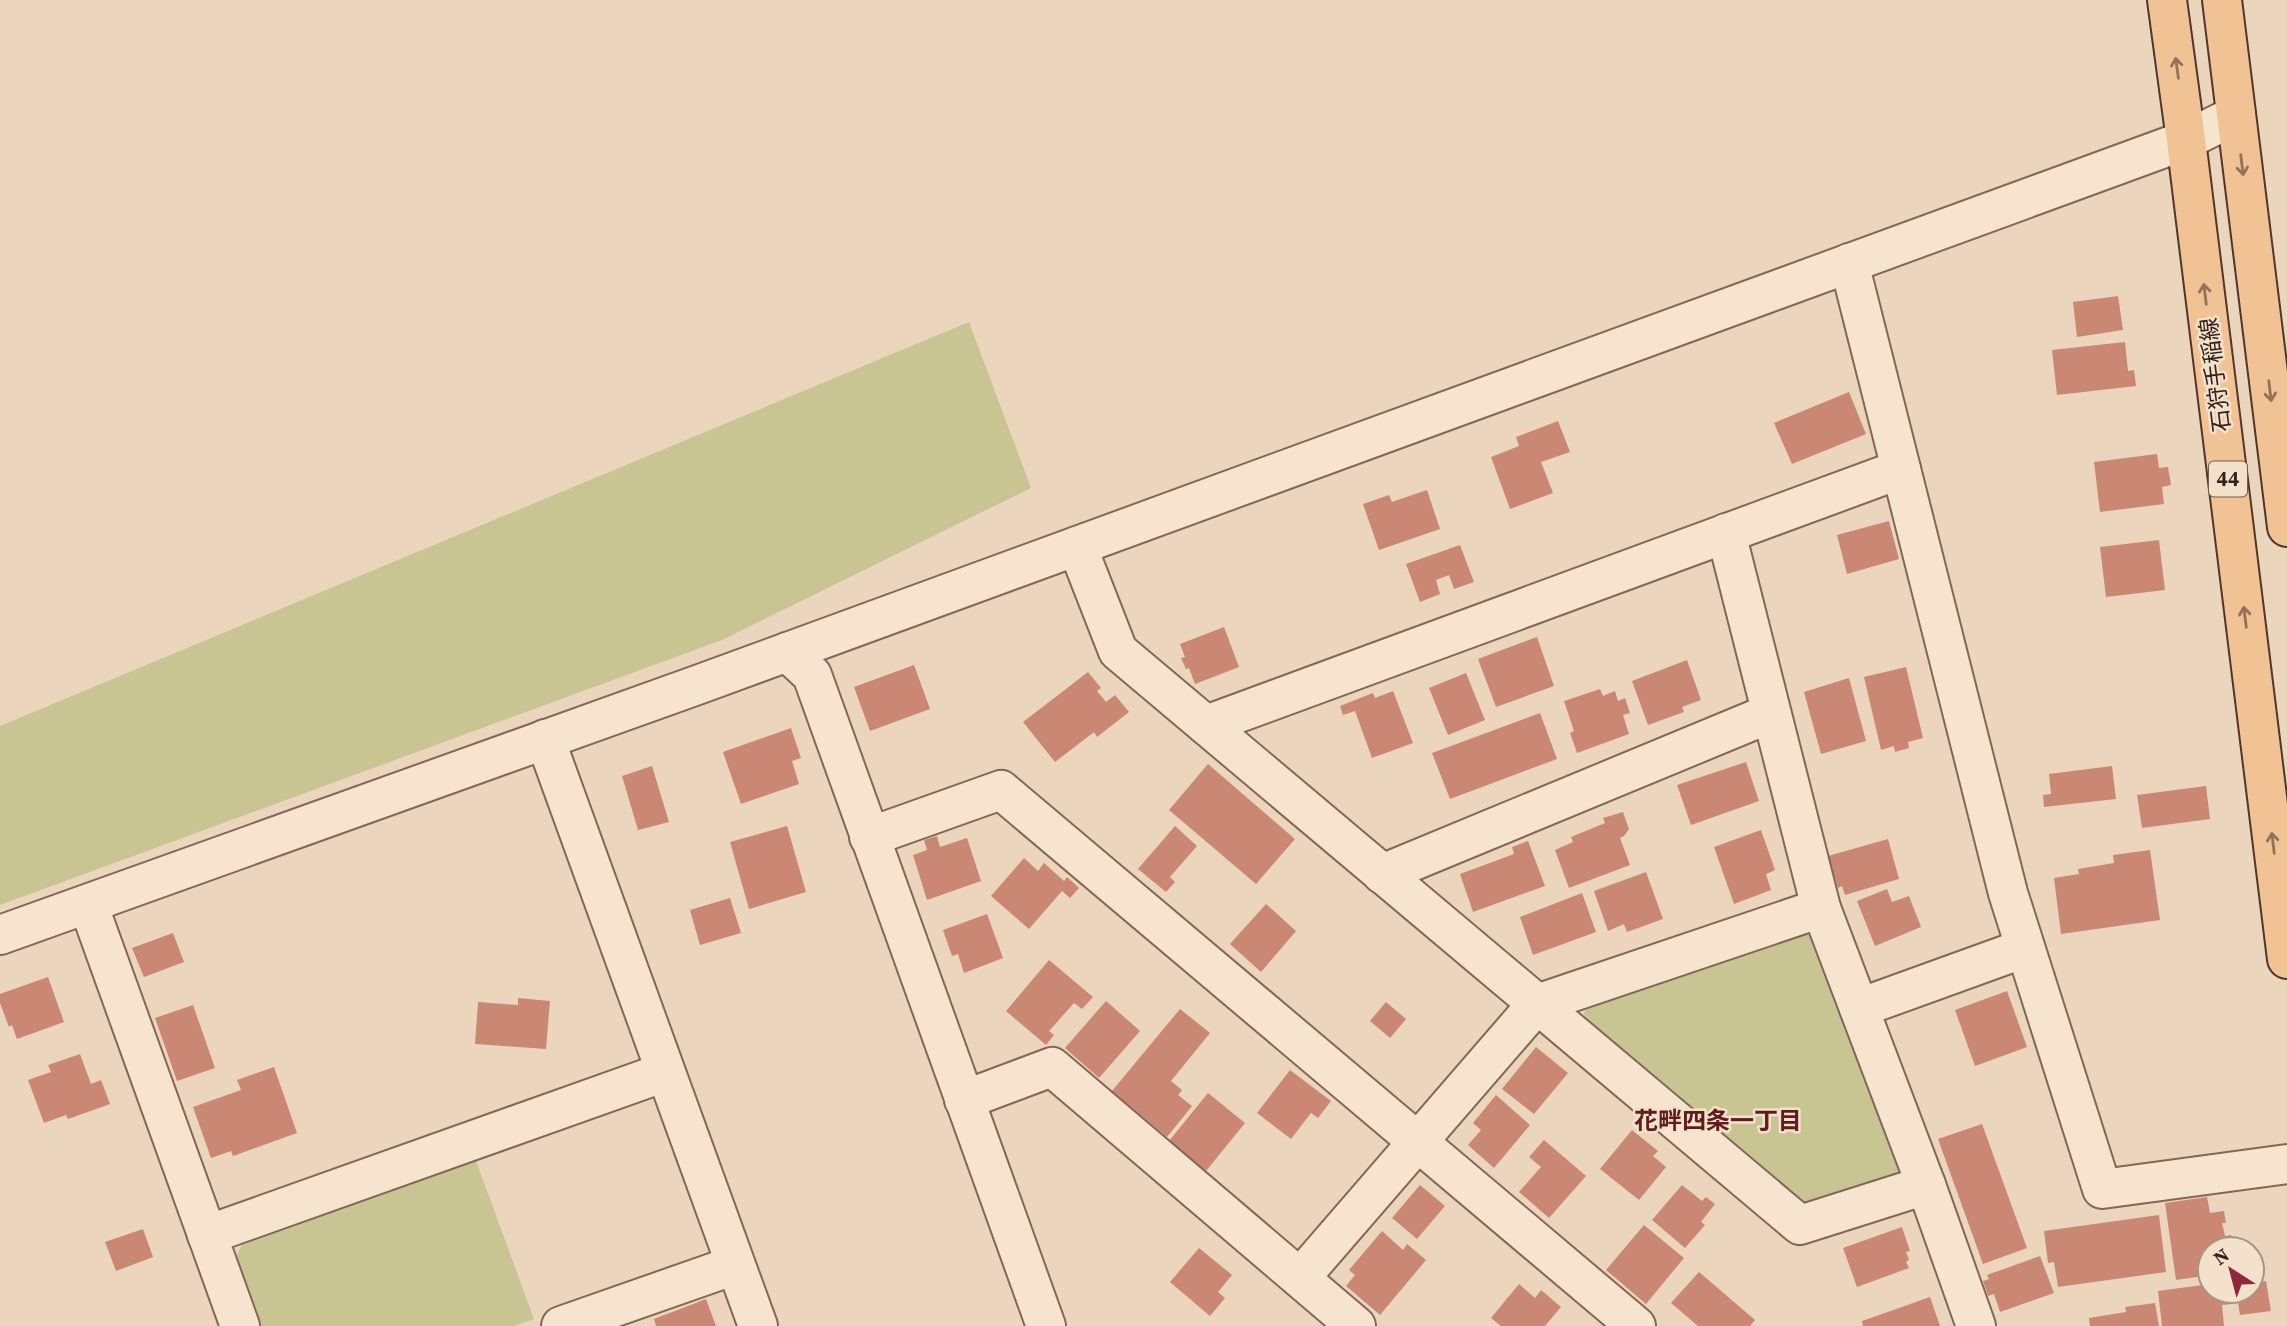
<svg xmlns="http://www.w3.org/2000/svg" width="2287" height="1326" viewBox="0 0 2287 1326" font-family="'Source Serif 4','Noto Sans JP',serif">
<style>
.green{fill:#c9c592}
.building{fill:#ca8773}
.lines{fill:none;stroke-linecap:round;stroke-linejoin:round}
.minor-casing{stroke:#836657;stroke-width:42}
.major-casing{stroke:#50362b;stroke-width:42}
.minor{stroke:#f7e4cf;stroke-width:38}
.major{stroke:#f0c294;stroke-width:38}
.oneway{stroke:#927258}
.labels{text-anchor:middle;stroke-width:5;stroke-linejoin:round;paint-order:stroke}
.shield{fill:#f4e1cc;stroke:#6d5b50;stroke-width:2}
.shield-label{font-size:21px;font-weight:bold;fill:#33221b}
.street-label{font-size:23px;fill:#33221b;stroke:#f4e1cc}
.neighbourhood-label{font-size:24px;font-weight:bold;fill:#5e1d1c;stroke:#f4e1cc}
</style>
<rect width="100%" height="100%" fill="#ecd5bd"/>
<!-- green -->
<g class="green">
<path d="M969,322L1031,488L722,640L0,905V726Z"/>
<path d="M1802,930L1811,936L1900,1171L1899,1179L1809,1209L1587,1024L1584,1013L1589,1004Z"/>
<path d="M476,1161L534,1319L514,1326H256L233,1262L244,1241Z"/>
</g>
<!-- building -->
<g class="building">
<path d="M2118,296L2123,330L2077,337L2073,302Z"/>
<path d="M2125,342L2128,371L2134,370L2136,386L2057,395L2052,350Z"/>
<path d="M1849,392L1866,434L1792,464L1774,423Z"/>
<path d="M1558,421L1570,452L1541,462L1553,493L1510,509L1491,457L1519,446L1516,437Z"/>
<path d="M2157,454L2159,468L2168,467L2171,485L2162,487L2164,504L2100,512L2094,462Z"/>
<path d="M1427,490L1440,529L1379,550L1363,504L1389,495L1392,502Z"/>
<path d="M1889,521L1899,559L1847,574L1837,535Z"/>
<path d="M2159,540L2165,590L2106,597L2100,547Z"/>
<path d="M1460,545L1474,582L1454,589L1449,575L1436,580L1440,594L1420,602L1406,564Z"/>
<path d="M1224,627L1239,667L1195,684L1189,668L1186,669L1181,658L1185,657L1180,644Z"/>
<path d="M1537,637L1554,686L1496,707L1478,659Z"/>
<path d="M1687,660L1701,700L1682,707L1684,712L1648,725L1632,681Z"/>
<path d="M914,665L930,709L870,731L854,687Z"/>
<path d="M1906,667L1923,738L1908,742L1909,748L1895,752L1894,746L1881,750L1864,677Z"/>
<path d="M1088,672L1101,688L1097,691L1106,702L1115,695L1129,712L1097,737L1094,732L1055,762L1023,722Z"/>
<path d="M1466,673L1485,720L1448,735L1429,688Z"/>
<path d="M1849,678L1866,741L1821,754L1804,692Z"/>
<path d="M1600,689L1603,696L1615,691L1618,701L1625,698L1630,713L1623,715L1629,734L1577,753L1570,733L1574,731L1564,701Z"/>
<path d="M1393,691L1413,743L1372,758L1355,711L1343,715L1340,706L1373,693L1375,698Z"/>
<path d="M1540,713L1557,759L1450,799L1432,753Z"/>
<path d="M791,728L801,758L792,761L799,784L741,804L723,752Z"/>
<path d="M1746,762L1759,801L1691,825L1677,785Z"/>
<path d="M1208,764L1295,839L1256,884L1169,810Z"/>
<path d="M652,766L669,822L638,830L622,776Z"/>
<path d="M2112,766L2116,799L2044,807L2043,795L2051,794L2049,774Z"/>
<path d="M2206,786L2210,819L2142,828L2137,795Z"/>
<path d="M1623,812L1629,829L1624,836L1620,838L1630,865L1569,888L1555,850L1573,842L1571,837L1605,823L1603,818Z"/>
<path d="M787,826L806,892L749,909L730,842Z"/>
<path d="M1175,826L1197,846L1170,877L1175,882L1166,892L1138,869Z"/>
<path d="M1761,830L1775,870L1766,874L1771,890L1734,904L1714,847Z"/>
<path d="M937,836L940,847L967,838L981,881L927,900L913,855L927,850L924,840Z"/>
<path d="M1888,839L1899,879L1845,895L1842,886L1838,888L1828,856Z"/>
<path d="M1528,841L1545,886L1473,912L1460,874L1514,854L1512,847Z"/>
<path d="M2150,850L2160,920L2061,934L2054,878L2079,874L2078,869L2114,863L2113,855Z"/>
<path d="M1024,858L1038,871L1044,863L1064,881L1067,877L1079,888L1070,898L1062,891L1029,929L991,896Z"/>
<path d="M1646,872L1663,919L1627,932L1624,924L1608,931L1594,891Z"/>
<path d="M1887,889L1892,902L1909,896L1921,927L1875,946L1857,901Z"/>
<path d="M1582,893L1596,932L1533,955L1520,917Z"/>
<path d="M730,898L741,933L700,945L690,910Z"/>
<path d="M1266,904L1296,931L1261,972L1230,944Z"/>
<path d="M987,914L1003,958L964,973L958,954L952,956L943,930Z"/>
<path d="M173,933L184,962L144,977L132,948Z"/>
<path d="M1049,960L1093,997L1082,1009L1074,1003L1049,1031L1054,1035L1046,1045L1006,1011Z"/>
<path d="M48,977L64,1022L17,1039L12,1025L9,1027L0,1003V994Z"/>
<path d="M2007,991L2027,1047L1975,1066L1955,1010Z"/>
<path d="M518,998L550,1001L546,1049L475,1044L478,1002L518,1005Z"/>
<path d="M1106,1001L1140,1031L1099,1078L1065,1048Z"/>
<path d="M1386,1002L1406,1019L1390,1038L1370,1021Z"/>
<path d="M193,1005L215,1068L177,1081L155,1018Z"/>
<path d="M1180,1009L1210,1033L1171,1081L1182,1090L1178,1095L1192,1106L1167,1137L1112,1091Z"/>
<path d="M1536,1047L1568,1073L1534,1114L1502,1089Z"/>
<path d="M80,1054L91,1084L101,1080L110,1104L68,1119L66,1115L44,1123L28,1080L51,1072L48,1065Z"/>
<path d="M274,1067L297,1133L233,1156L231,1151L211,1158L193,1107L241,1090L237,1080Z"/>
<path d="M1290,1070L1331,1101L1318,1118L1311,1113L1291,1139L1257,1113Z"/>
<path d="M1208,1093L1245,1123L1206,1171L1169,1141Z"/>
<path d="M1496,1095L1530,1125L1494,1168L1468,1145L1481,1130L1473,1123Z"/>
<path d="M1982,1124L2027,1248L1983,1264L1938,1139Z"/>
<path d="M1632,1130L1658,1151L1653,1156L1666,1167L1639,1200L1600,1169Z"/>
<path d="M1544,1140L1586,1176L1549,1218L1519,1192L1541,1167L1529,1157Z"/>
<path d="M1420,1185L1445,1206L1417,1239L1392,1218Z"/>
<path d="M1682,1185L1702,1201L1706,1197L1715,1204L1701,1222L1705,1225L1685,1248L1652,1220Z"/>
<path d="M2207,1197L2210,1213L2224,1211L2226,1223H2222L2225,1236L2231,1235L2233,1248L2210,1249V1275L2176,1280L2165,1203Z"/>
<path d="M2159,1215L2166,1272L2058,1287L2054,1262L2048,1263L2044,1231Z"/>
<path d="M1644,1225L1684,1258L1646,1304L1606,1270Z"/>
<path d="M1902,1227L1910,1251L1906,1252L1909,1260L1906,1262L1909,1268L1857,1287L1843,1248Z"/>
<path d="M143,1229L153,1257L116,1271L105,1242Z"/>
<path d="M1382,1231L1403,1250L1407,1244L1426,1260L1380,1315L1346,1286L1355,1275L1349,1270Z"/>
<path d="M1199,1248L1232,1275L1218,1292L1225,1298L1210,1316L1170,1282Z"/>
<path d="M2040,1256L2054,1293L2000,1312L1994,1294L1988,1296L1983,1281L1989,1279L1987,1275Z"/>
<path d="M1699,1272L1755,1320L1750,1326H1698L1671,1303Z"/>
<path d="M2266,1281L2271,1311L2240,1315L2236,1291H2252V1283Z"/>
<path d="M1519,1284L1535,1298L1541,1290L1561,1307L1545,1326H1501L1491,1318Z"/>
<path d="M2210,1284V1291H2231L2232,1304L2222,1305L2224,1326H2162L2158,1291Z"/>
<path d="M1930,1297L1940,1326H1863L1862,1321Z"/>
<path d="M706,1299L716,1326H656L654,1319Z"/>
<path d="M2155,1303L2159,1326H2090L2089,1318L2126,1312L2125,1307Z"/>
</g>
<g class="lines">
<defs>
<g id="minor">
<path d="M1849,263L2008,893L2102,1189L2287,1164"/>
<path d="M1726,533L1821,908L1926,1185L1976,1326"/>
<path d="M1077,546L1118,651L1800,1225L1926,1185"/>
<path d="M787,652L812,675L1046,1326"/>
<path d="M1206,725L1901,469"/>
<path d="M545,739L758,1326"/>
<path d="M869,837L1001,790L1636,1326"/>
<path d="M1382,874L1771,713"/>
<path d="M88,904L240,1326"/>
<path d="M0,935L700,684L2186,140L2236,115"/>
<path d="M1859,1008L2025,948"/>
<path d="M964,1100L1052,1067L1356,1326"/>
<path d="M207,1235L665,1072"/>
<path d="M1300,1278L1537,1004L1821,908"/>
<path d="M561,1326L735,1265"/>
</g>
<g id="major">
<path d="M2167,0L2186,140L2287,959"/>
<path d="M2222,0L2287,527"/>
</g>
</defs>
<!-- minor casing -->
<use href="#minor" class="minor-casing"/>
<!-- major casing -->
<use href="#major" class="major-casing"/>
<!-- minor -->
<use href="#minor" class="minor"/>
<!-- major -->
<use href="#major" class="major"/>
</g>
<!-- one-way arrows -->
<defs><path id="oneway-shaft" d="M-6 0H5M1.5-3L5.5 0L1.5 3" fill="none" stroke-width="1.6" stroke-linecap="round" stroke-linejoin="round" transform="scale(1.75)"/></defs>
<g class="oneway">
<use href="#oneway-shaft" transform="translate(2177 68) rotate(-98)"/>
<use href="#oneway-shaft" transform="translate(2242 165) rotate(83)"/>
<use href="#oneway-shaft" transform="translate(2205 294) rotate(-97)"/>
<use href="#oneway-shaft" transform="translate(2270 391) rotate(83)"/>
<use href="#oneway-shaft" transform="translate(2245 617) rotate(-97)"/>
<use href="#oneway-shaft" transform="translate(2273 843) rotate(-97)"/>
</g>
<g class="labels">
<!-- shield labels -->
<rect class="shield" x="2209" y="461.5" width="38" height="35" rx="5"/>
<g class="shield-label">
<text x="2228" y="486">44</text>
</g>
<!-- street labels -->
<g class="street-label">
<text transform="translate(2215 375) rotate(-97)" y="8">石狩手稲線</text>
</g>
<!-- neighbourhood labels -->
<g class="neighbourhood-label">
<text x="1718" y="1129">花畔四条一丁目</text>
</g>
</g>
<!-- north arrow -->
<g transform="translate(2231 1270) rotate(324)"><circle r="33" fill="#f4e1cc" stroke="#a79585" stroke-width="2"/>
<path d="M0-5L12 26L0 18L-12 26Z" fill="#90283d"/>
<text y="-10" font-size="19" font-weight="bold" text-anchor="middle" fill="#33221b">N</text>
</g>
</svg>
